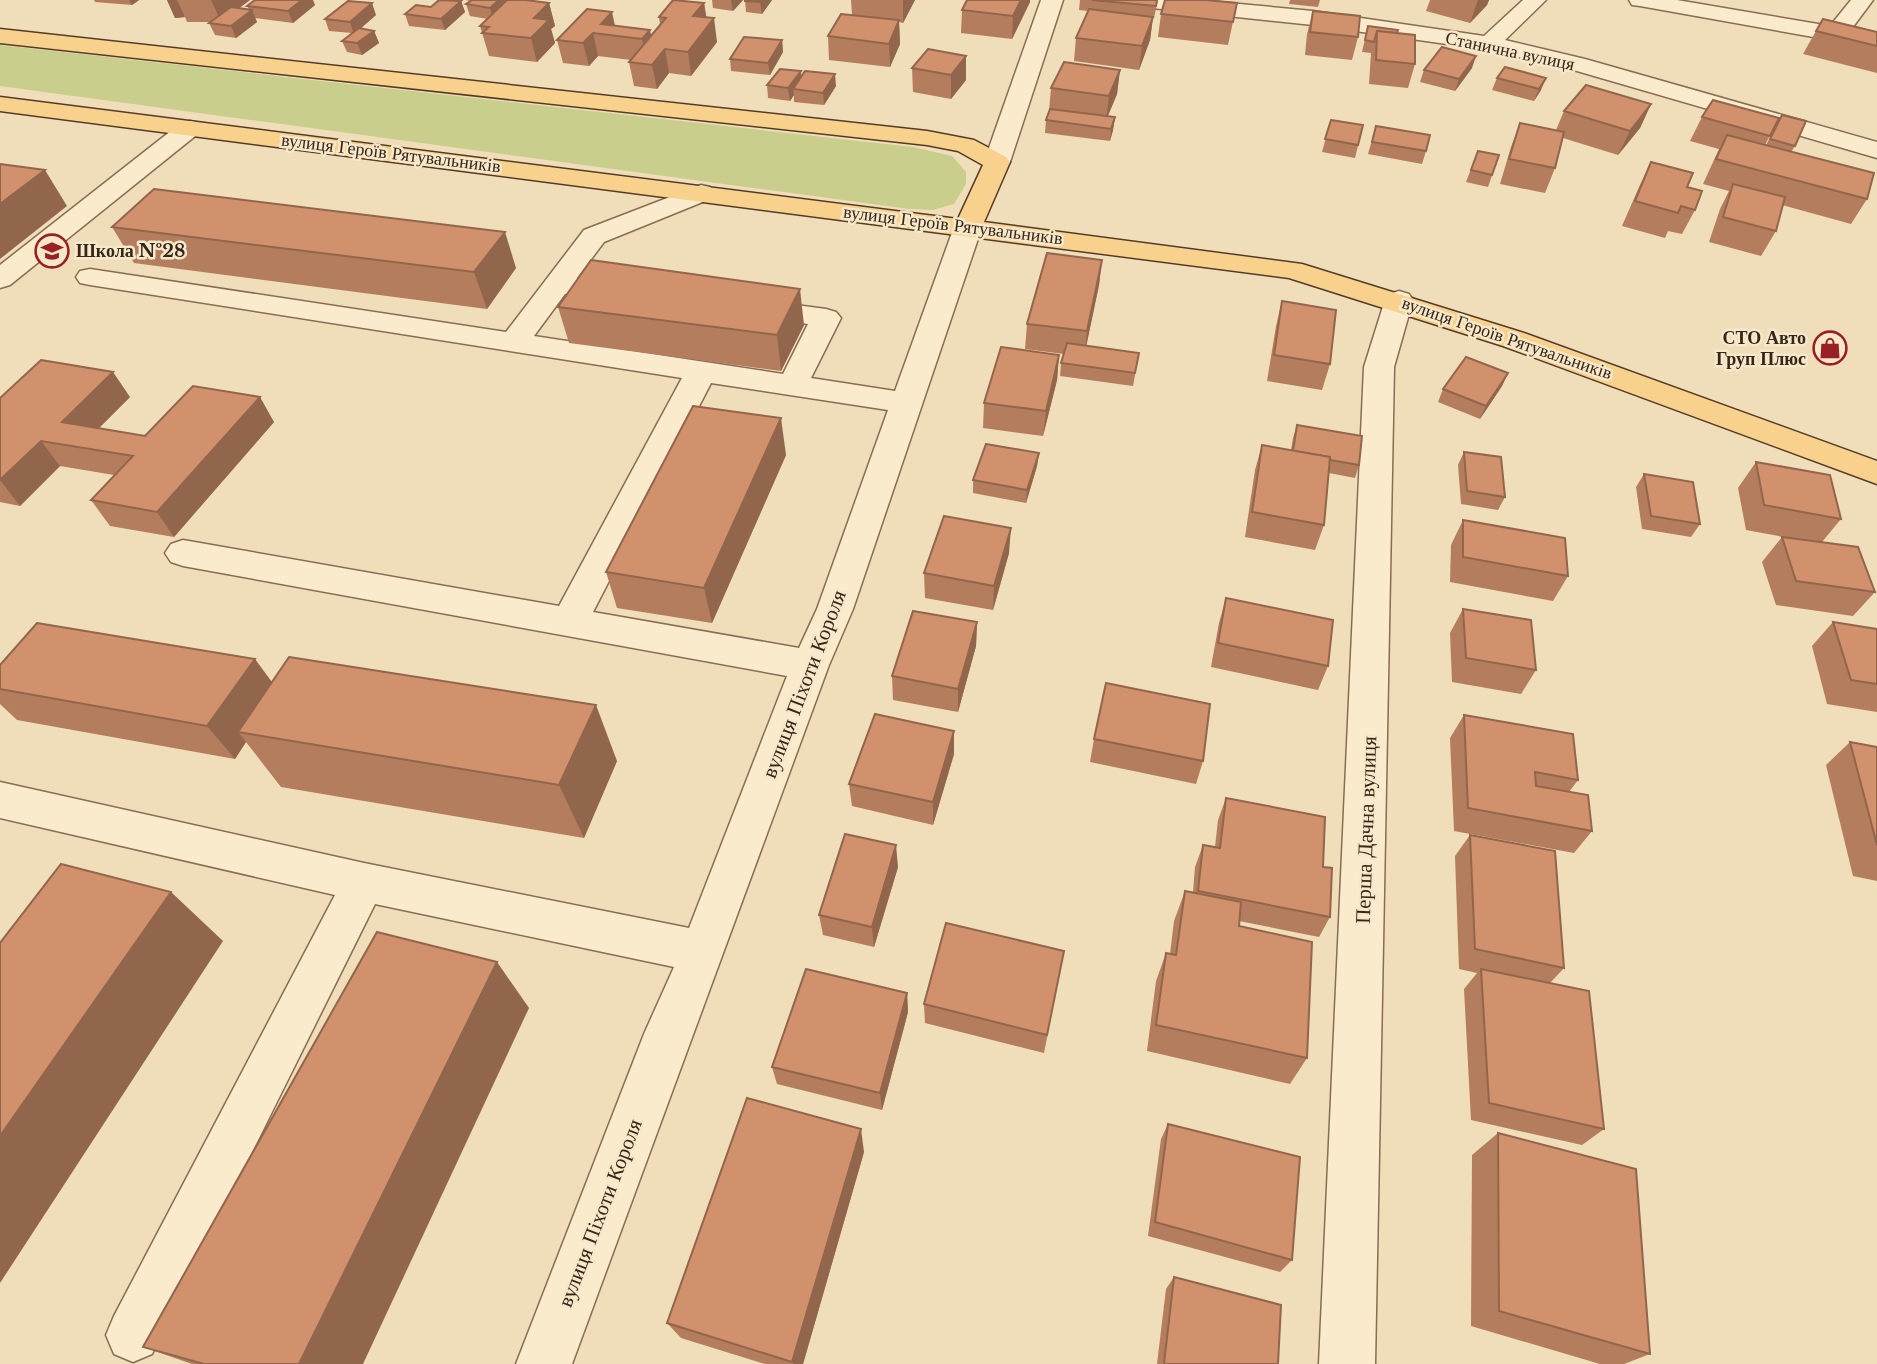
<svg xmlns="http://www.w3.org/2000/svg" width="1877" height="1364" viewBox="0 0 1877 1364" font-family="'Libre Baskerville',serif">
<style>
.green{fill:#cace8d}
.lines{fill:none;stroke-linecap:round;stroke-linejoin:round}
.minor-casing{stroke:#886c53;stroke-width:3}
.major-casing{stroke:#543b28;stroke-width:3}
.minor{fill:#fbebcd;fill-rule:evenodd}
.major{fill:#f8d18d;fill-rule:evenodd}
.wall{fill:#b47d5d}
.shaded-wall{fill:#92664c}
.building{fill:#d1916c;stroke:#92664c;stroke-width:2}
.labels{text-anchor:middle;stroke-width:5;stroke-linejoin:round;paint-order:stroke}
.far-street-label{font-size:18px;fill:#352619;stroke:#f7e8c9}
.far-poi-label{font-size:18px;font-weight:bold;fill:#352619;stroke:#f7e8c9;text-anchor:start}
.street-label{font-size:21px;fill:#352619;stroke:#f7e8c9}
</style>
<rect width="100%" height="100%" fill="#f0ddb9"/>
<!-- green -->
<path class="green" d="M0,45L913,147L952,156L966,172V184L954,204L933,210L909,209L0,86Z"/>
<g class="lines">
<defs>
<g id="minor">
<path d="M1041,0H1063L1010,162L1006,167L997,170L988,167L984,162Z"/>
<path d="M1122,0H1197L1313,11L1484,36L1523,0H1546L1505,40L1585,59L1877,142V158L1570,69L1489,50L1313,25L1133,6L1125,5Z"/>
<path d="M1629,0H1677L1830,26L1851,0H1873L1844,39L1836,41L1640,6L1632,5Z"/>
<path d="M190,121L199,123L202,128L199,133L10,285L0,288V265L181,123Z"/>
<path d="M701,185L710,187L714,193L710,199L604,242L577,278L635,286L639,292L635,298L625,301L565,294L534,336L783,374L808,324L741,314L736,308L741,302L751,299L826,309L836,312L841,318L811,378L895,391L954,227L958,221L968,219L978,221L982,227L853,609L829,665L572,1364H516L644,1034L674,967L375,904L152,1354L133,1362L114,1354L106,1335L114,1316L335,895L0,818V782L364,863L689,928L787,676L183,566L171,562L165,553L171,544L183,540L559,606L682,378L90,285L80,283L76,277L80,271L90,269L506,332L584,230ZM711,383L888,410L817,609L799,648L593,612Z"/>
<path d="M1399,291L1409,294L1413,300L1394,367L1375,1364H1319L1364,367L1385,300L1389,294Z"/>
</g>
<path id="major" d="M0,29L927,131L974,140L1006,157L1010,162L984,222L1302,264L1524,333L1877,461V484L1503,346L1289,278L0,111V97L958,219L983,165L958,151L927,145L0,43Z"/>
</defs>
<!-- minor casing -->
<use href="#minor" class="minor-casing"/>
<!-- major casing -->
<use href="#major" class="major-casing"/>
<!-- minor -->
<use href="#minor" class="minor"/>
<!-- major -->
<use href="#major" class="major"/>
</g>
<!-- wall -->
<g class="wall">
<path d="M94,0H139L132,5L95,2Z"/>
<path d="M167,0H250L238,8L249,9L247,6L315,5L293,23L255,18L257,22L236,38L215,35L209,23L211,22H187L185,17L175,18Z"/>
<path d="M465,0H526L549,3L555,26L551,29L555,43L537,62L489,56L480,26L488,19L470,16L466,4L471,1Z"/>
<path d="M712,0H743L733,11L713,8Z"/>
<path d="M745,0H772L762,14L746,12Z"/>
<path d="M851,0H915L903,23L899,22L900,44L890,67L829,60L828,36L852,15Z"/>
<path d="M1080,0H1158L1154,18H1153L1150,40L1139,70L1074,61L1076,38L1088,11L1079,10Z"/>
<path d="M1290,0H1320L1318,7L1289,4Z"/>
<path d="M1430,0H1489L1487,5L1470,23L1426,11Z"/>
<path d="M461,1L465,12L445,30L409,26L405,14L431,7Z"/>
<path d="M1030,2L1012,39L961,33L962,10Z"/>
<path d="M704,3L706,18L717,42L691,76L669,73L657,89L634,86L629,62L631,60L598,56L589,66L563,63L557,40L615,25L652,36L660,25L659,17Z"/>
<path d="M1237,3L1228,45L1158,37L1161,14Z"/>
<path d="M1313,11L1358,37L1352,60L1305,55L1307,34Z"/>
<path d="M376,15L360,29L374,31L379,43L362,55L347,52L342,41L352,33L329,31L325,19Z"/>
<path d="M1368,26L1397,33L1415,64L1408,88L1369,84L1371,53L1362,52Z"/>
<path d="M1816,31L1877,32V73L1803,54Z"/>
<path d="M782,40L783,52L770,75L731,71L730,59Z"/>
<path d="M928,49L966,80L951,99L913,92L912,68Z"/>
<path d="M1472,68L1455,91L1420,82L1424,70Z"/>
<path d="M1120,70L1117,94L1108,116L1115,117L1113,130L1110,141L1045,133L1046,120L1049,111L1051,88Z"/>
<path d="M802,76L836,86L824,105L794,102V95L790,101L768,98L767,85Z"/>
<path d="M1497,78L1541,90L1534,101L1492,90Z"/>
<path d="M1651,104L1640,128L1618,155L1563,138L1555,168L1545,193L1500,184L1511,147L1520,123L1556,130L1564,111Z"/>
<path d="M1782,115L1795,146L1791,152L1867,199L1851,224L1782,205L1776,231L1761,256L1709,242L1720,209L1729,191L1703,184L1719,149L1690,141L1702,117L1779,118L1765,145H1766Z"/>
<path d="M1331,120L1363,125L1355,158L1322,152Z"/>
<path d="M1376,126L1426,151L1422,164L1368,154Z"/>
<path d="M1478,151L1499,155L1488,187L1466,182Z"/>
<path d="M1651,162L1687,187L1695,210L1682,234L1668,231L1665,238L1622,226L1639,187Z"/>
<path d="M112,227L516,268L487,309L134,263Z"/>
<path d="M1102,260L1099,285L1086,346L1139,353L1133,386L1060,376L1061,363L1064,354L1025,349L1027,324Z"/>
<path d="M1282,301L1330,364L1322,390L1267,381L1276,326Z"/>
<path d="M558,307L804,325L781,371L569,343Z"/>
<path d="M1059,355L1057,380L1043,436L983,428L984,403Z"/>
<path d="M1508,373L1502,386L1480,419L1438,402L1443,389Z"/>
<path d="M130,397L99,428L145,436L274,422L174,537L110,526L91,500L114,475L60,466L20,506L0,502V398Z"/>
<path d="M1297,425L1359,465L1355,478L1329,473L1324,525L1315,550L1245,537L1255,470L1262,445L1291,450L1293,438Z"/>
<path d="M1464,452L1505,497L1498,510L1461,504L1458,465Z"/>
<path d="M1039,453L1037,466L1026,503L973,493V480Z"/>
<path d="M786,455L712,623L617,608L606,572Z"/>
<path d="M1756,462L1841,519L1822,542L1875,592L1853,616L1776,605L1762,562L1782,537L1789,538L1746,530L1738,488Z"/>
<path d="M1644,474L1700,524L1691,537L1642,529L1636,487Z"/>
<path d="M1463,520L1568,576L1553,601L1450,582L1451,545Z"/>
<path d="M1009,553L993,610L925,598L924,573Z"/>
<path d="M1226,598L1328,666L1318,690L1211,667L1219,623Z"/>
<path d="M1463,609L1536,670L1521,694L1452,682L1450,633Z"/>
<path d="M977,622L976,646L958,712L893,700L892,676Z"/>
<path d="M1833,622L1877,629V712L1827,704L1812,646Z"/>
<path d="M0,665L272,682L617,761L584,838L281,787L246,742L235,759L17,720L0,704Z"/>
<path d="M1464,715L1578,780L1569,792L1592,831L1574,853L1454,831L1450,738Z"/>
<path d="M1094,739L1203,761L1196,784L1090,762Z"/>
<path d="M1850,742L1877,747V881L1853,876L1826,765Z"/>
<path d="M954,754L933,825L852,806L849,784Z"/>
<path d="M1226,798L1323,867L1330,917L1319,937L1239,921V926L1307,1058L1290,1084L1147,1051L1156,981L1166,953L1170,954L1174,921L1185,891L1193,892L1195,867L1203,845L1215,847L1218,820Z"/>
<path d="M1470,835L1564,968L1550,983L1604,1129L1582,1145L1471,1120L1464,989L1477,973L1459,969L1455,856Z"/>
<path d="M898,867L874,947L823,935L819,915Z"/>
<path d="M1064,951L1044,1053L925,1023L924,1004Z"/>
<path d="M907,993L908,1012L882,1110L777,1084L772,1067Z"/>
<path d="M1168,1124L1292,1260L1280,1272L1148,1236L1161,1139Z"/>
<path d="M1498,1133L1650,1354L1624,1364H1600L1471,1326L1472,1155Z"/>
<path d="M864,1152L803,1364H765L681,1338L667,1323Z"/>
<path d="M1174,1277L1278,1364H1157L1166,1289Z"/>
<path d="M143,1347L204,1364H192Z"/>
</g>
<!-- shaded-wall -->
<g class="shaded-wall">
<path d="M129,0H139L132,5Z"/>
<path d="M167,0H177L185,17L175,18Z"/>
<path d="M211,0H250L221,22Z"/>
<path d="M302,0H313L315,5L293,23L288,11Z"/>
<path d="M499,0H508L493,19L490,8Z"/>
<path d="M731,0H743L733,11Z"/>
<path d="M762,0H772L762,14L760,2Z"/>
<path d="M903,0H915L903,23Z"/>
<path d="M1021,0H1030V2L1012,39L1013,16Z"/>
<path d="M1478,0H1489L1487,5L1470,23Z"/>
<path d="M461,1L465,12L445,30L441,19Z"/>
<path d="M372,3L376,15L354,34L350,22Z"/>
<path d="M549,3L555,26L551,29L555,43L537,62L531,38L534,18Z"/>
<path d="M704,3L708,26L693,16Z"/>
<path d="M252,10L257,22L236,38L231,26Z"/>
<path d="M612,12L617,35L601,24Z"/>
<path d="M1153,17L1150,40L1139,70L1142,46Z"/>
<path d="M714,18L717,42L691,76L688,52Z"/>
<path d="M899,20L900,44L890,67L889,44Z"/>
<path d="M650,30L655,53L647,62L642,39Z"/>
<path d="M374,31L379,43L362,55L357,43Z"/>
<path d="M593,33L598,56L589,66L583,43Z"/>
<path d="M782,40L783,52L770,75L768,63Z"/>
<path d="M665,49L669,73L657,89L652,65Z"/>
<path d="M966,56V80L951,99V75Z"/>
<path d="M1476,56L1472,68L1455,91L1459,79Z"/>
<path d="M1120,70L1117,94L1106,120L1109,96Z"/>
<path d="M801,71L802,84L793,89L794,95L790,101L788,88Z"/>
<path d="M835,74L836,86L824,105L823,93Z"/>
<path d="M1546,78L1541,90L1534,101L1539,89Z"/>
<path d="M1651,104L1640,128L1618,155L1630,131Z"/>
<path d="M1115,117L1113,130L1110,141L1111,129Z"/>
<path d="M45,170L67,206L0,259V204Z"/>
<path d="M505,232L516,268L487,309L474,272Z"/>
<path d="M1102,260L1099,285L1084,357L1087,331Z"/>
<path d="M800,289L804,325L781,371L777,335Z"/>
<path d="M1059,355L1057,380L1043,436L1046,411Z"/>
<path d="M113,372L130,397L80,447L62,422Z"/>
<path d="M1508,373L1502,386L1480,419L1486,406Z"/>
<path d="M260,397L274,422L174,537L157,512Z"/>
<path d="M781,418L786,455L712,623L704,588Z"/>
<path d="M41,441L60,466L20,506L0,480Z"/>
<path d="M1039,453L1037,466L1026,503L1027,490Z"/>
<path d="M1011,528L1009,553L993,610L994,586Z"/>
<path d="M977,622L976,646L958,712V689Z"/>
<path d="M255,659L280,693L238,732L246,742L235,759L207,726Z"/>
<path d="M596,705L617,761L584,838L559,785Z"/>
<path d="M954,731V754L933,825V802Z"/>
<path d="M896,845L898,867L874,947L872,927Z"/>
<path d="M171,892L223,941L0,1283V1136Z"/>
<path d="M497,962L529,1008L363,1364H299Z"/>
<path d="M907,993L908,1012L882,1110L880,1093Z"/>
<path d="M861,1129L864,1152L803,1364H794L792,1362Z"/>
</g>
<!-- building -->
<g class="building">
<path d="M255,0H302L288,11L247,6Z"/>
<path d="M439,0L461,1L441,19L405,14L416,5L431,7Z"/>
<path d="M472,0H499L490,8L466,4Z"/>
<path d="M507,0H526L549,3L534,18L549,20L531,38L482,33L489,27L480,26Z"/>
<path d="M673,0L704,3L693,16L714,18L688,52L665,49L652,65L629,62L666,18L659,17Z"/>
<path d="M745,0H762L760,2L745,1Z"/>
<path d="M967,0H1021L1013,16L962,10Z"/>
<path d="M1092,0H1157L1156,6Z"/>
<path d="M1165,0H1206L1237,3L1233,22L1161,14Z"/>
<path d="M348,1L372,3L350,22L325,19Z"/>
<path d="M231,7L252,10L231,26L209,23Z"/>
<path d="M587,9L612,12L601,24L650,30L642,39L593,33L583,43L557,40Z"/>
<path d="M1089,9L1153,17L1142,46L1076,38Z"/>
<path d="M1313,11L1360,16L1358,37L1310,32Z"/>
<path d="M841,14L899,20L889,44L828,36Z"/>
<path d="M1823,19L1877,32V46L1816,31Z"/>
<path d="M1368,26L1398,30L1397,33L1377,31L1374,42L1365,40Z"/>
<path d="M359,28L374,31L357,43L342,41Z"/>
<path d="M1377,31L1415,35V64L1376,60Z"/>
<path d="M744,37L782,40L768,63L730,59Z"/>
<path d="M1442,47L1476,56L1459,79L1424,70Z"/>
<path d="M928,49L966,56L951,75L912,68Z"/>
<path d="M1064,62L1120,70L1109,96L1051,88Z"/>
<path d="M1505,67L1546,78L1539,89L1497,78Z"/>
<path d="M780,69L801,71L788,88L767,85Z"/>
<path d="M805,71L835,74L823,93L793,89Z"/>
<path d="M1586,85L1651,104L1630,131L1564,111Z"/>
<path d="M1713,100L1779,118L1770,136L1702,117Z"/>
<path d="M1050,109L1115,117L1111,129L1046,120Z"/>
<path d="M1782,115L1806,121L1795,146L1770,139Z"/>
<path d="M1331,120L1363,125L1358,145L1325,139Z"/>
<path d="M1520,123L1564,132L1555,168L1509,159Z"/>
<path d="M1376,126L1430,135L1426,151L1372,142Z"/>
<path d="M1727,135L1874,173L1867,199L1716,159Z"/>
<path d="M1478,151L1499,155L1492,175L1471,170Z"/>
<path d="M1651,162L1693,173L1687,187L1702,191L1695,210L1681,206L1678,213L1635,201Z"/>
<path d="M0,164L45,170L0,204Z"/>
<path d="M1733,184L1785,197L1776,231L1723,217Z"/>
<path d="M154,189L505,232L474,272L112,227Z"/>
<path d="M1047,253L1102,260L1087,331L1027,324Z"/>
<path d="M591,260L800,289L777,335L558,307Z"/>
<path d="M1282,301L1336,310L1330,364L1274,355Z"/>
<path d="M1067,343L1139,353L1135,373L1061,363Z"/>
<path d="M1001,347L1059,355L1046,411L984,403Z"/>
<path d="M1466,357L1508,373L1486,406L1443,389Z"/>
<path d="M41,360L113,372L62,422L145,436L193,386L260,397L157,512L91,500L133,456L41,441L0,480V398Z"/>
<path d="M693,406L781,418L704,588L606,572Z"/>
<path d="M1297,425L1362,436L1359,465L1330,460V457L1293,451Z"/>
<path d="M986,444L1039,453L1027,490L973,480Z"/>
<path d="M1262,445L1330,457L1324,525L1252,512Z"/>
<path d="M1464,452L1501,457L1505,497L1467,491Z"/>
<path d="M1756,462L1830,475L1841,519L1764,505Z"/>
<path d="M1644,474L1693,482L1700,524L1651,516Z"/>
<path d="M944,516L1011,528L994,586L924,573Z"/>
<path d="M1463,520L1565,538L1568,576L1463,557Z"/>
<path d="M1782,537L1858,547L1875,592L1796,581Z"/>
<path d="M1226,598L1333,620L1328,666L1218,643Z"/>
<path d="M1463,609L1531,620L1536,670L1466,658Z"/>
<path d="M913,611L977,622L958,689L892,676Z"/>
<path d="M1833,622L1877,629V684L1851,680Z"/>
<path d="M37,623L255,659L207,726L0,689V665Z"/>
<path d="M289,657L596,705L559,785L238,732Z"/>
<path d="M1106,683L1210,704L1203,761L1094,739Z"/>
<path d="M875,714L954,731L933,802L849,784Z"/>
<path d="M1464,715L1573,734L1578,780L1535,772L1536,786L1588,795L1592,831L1468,808Z"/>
<path d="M1850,742L1877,747V845Z"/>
<path d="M1226,798L1325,817L1323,867L1332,868L1330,917L1198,891L1203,845L1220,848Z"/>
<path d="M845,834L896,845L872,927L819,915Z"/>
<path d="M1470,835L1555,851L1564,968L1475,949Z"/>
<path d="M61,864L171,892L0,1136V943Z"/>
<path d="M1185,891L1241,902L1239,926L1312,942L1307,1058L1156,1025L1166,953L1176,955Z"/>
<path d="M946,923L1064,951L1047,1035L924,1004Z"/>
<path d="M377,932L497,962L299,1364H204L143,1347Z"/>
<path d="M806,969L907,993L880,1093L772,1067Z"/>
<path d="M1481,969L1589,991L1604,1129L1489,1103Z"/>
<path d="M747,1098L861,1129L792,1362L667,1323Z"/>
<path d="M1168,1124L1300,1157L1292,1260L1155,1222Z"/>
<path d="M1498,1133L1636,1169L1650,1354L1499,1311Z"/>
<path d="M1174,1277L1281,1305L1278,1364H1164Z"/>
</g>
<!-- icons -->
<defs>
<symbol id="school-ring" viewBox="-11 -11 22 22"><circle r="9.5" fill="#f7e8c9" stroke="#9a2027" stroke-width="1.5"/><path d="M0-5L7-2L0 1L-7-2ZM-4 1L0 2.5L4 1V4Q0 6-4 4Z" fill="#9a2027"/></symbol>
<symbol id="shop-ring" viewBox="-11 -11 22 22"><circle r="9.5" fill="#f7e8c9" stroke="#9a2027" stroke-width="1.5"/><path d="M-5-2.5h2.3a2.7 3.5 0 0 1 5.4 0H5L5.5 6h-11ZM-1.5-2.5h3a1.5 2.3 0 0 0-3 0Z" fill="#9a2027"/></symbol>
</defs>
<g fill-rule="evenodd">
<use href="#school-ring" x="33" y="232" width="38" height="38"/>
<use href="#shop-ring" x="1811" y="329" width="38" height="38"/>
</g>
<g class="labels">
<!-- far-street labels -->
<g class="far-street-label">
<text transform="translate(1510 51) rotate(12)" y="6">Станична вулиця</text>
<text transform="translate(391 153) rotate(7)" y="6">вулиця Героїв Рятувальників</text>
<text transform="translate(953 225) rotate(7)" y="6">вулиця Героїв Рятувальників</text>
<text transform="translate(1507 338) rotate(19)" y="6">вулиця Героїв Рятувальників</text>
</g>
<!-- far-poi labels -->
<g class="far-poi-label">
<text x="76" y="257">Школа №28</text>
<text x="1806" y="344" text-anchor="end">СТО Авто<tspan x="1806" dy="21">Груп Плюс</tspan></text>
</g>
<!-- street labels -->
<g class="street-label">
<text transform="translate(804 684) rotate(-69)" y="7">вулиця Піхоти Короля</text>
<text transform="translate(1366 830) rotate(-88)" y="7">Перша Дачна вулиця</text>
<text transform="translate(600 1213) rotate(-69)" y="7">вулиця Піхоти Короля</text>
</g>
</g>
</svg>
